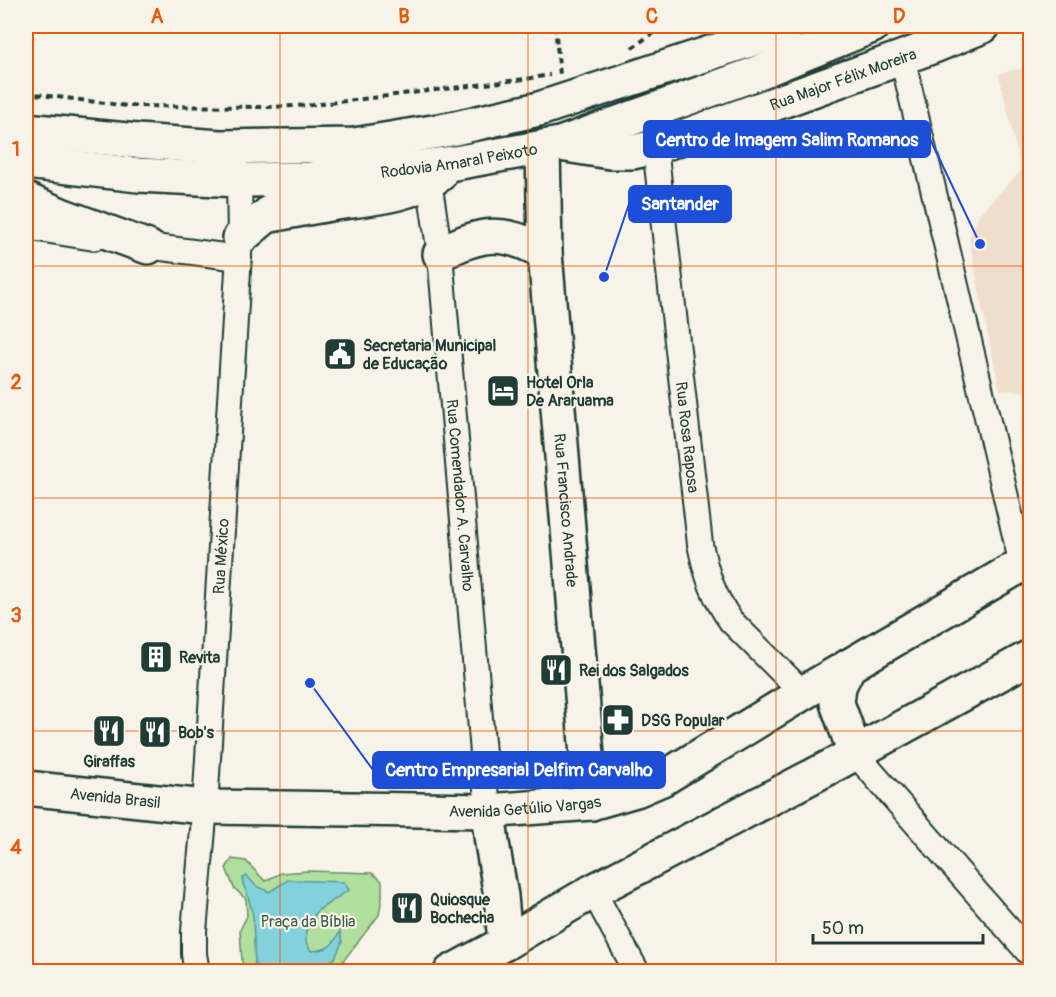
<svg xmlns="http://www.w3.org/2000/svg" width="1056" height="997" viewBox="0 0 1056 997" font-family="Pangolin,sans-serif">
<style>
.built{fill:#f0decd}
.green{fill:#b1df9d;stroke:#688e68;stroke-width:1.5}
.water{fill:#82d1dd;stroke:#5a9699;stroke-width:1.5}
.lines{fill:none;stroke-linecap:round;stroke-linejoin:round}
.street-casing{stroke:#1f3d34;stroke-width:28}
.secondary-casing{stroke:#1f3d34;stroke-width:38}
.highway-casing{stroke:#1f3d34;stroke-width:38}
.path{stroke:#1f3d34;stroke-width:4;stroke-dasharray:6 4.5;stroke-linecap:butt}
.street{stroke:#f7f3e8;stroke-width:24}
.secondary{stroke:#f7f3e8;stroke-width:33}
.highway{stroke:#f7f3e8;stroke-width:33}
.grid{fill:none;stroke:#e8590c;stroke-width:1.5;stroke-opacity:0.55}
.labels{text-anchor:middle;stroke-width:4.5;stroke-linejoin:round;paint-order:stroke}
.street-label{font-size:16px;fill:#1f3d34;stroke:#f7f3e8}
.poi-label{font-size:16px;font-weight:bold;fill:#1f3d34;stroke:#f7f3e8;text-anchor:start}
.park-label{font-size:16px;fill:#3c5d49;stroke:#f7f3e8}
.leader{fill:none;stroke:#1d4ed8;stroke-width:2}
.callout-dot{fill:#1d4ed8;stroke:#f7f3e8;stroke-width:2}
.callout{fill:#1d4ed8;stroke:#1d4ed8;stroke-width:2}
.callout-label{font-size:18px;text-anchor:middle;font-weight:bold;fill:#fff}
.neatline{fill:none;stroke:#e8590c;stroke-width:2}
.grid-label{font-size:20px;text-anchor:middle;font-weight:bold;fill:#e8590c}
</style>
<rect width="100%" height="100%" fill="#f7f3e8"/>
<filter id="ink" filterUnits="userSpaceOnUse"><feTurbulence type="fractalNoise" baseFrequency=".0167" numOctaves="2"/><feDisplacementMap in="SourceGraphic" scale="12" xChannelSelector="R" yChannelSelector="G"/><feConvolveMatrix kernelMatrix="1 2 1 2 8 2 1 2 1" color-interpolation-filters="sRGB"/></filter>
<g filter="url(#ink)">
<!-- built -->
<path class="built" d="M1030,66V392L1000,390L982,308L969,237L980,213L1021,171L999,74Z"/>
<!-- green -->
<path class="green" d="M232,859L246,861L265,881L281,873L307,871L372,873L382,881V897L379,915L337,969L333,971H245L242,962L240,930L247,916L246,899L234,888L226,868Z"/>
<!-- water -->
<path class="water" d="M247,876L256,886L269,892L288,880L344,882L349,890L317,911L306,931V942L311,951C327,950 333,947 340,931L342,942L335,958L312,971H256L255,969L253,916L248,896L243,884V878Z"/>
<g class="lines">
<defs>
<g id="street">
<path d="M902,57L1022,565"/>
<path id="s1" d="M655,147L700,544C706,573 713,596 731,621L803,693"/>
<path id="s2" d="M429,181L440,254L488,811"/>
<path d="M26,227L94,238"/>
<path d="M131,244L239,258"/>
<path d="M855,753L1030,954"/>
<path d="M593,891L637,972"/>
<path id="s3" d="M197,972L194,954V931L205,807L240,238L239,180L235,166"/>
</g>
<g id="secondary">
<path id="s4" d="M560,144L610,152H633L655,147L934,46L983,26"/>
<path id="s5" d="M543,147L545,253L591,803"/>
<path d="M440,254C480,232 505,229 545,253"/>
<path d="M849,666L839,686L837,703L855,753"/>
<path id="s6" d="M26,788L205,807L488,811L591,803L636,790L664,778L803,693L1030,560"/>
<path d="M488,811L492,843L501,896L505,943"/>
<path d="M451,972L505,943L593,891L830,767L1030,657"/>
</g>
<g id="highway">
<path d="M26,130L137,141L220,147L354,145L451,129L539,109L762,36L788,26"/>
<path id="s7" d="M26,162L138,175L239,180L310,179L373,173L455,163L560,144L752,75L872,26"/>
<path d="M26,200L61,215L148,247"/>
<path d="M267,216C290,211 313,207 336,203C372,198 408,196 439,175"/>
<path d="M240,238L284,201"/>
</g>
</defs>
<!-- street casing -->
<use href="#street" class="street-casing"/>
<!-- secondary casing -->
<use href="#secondary" class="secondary-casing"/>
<!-- highway casing -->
<use href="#highway" class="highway-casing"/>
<!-- path -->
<g class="path">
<path d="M555,26L560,75"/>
<path d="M632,48L653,33L673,26"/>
<path d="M26,93L128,106L269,107L313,105L526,79L550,75"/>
</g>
<!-- street -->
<use href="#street" class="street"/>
<!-- secondary -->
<use href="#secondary" class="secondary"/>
<!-- highway -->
<use href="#highway" class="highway"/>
</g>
</g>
<!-- grid -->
<path class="grid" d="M280,26V972M528,26V972M776,26V972M26,266H1030M26,498H1030M26,731H1030"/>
<!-- icons -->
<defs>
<symbol id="civic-square" viewBox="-11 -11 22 22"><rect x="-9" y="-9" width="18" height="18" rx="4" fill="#1f3d34" stroke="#f7f3e8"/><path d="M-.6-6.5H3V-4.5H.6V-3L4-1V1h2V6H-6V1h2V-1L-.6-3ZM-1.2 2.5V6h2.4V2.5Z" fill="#fff"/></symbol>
<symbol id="hotel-square" viewBox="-11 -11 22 22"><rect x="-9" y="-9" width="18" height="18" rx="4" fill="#1f3d34" stroke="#f7f3e8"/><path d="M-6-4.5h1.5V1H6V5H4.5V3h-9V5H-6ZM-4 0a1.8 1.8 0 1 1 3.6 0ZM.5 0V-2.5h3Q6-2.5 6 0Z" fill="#fff"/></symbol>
<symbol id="building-square" viewBox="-11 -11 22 22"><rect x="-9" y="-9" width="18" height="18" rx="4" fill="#1f3d34" stroke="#f7f3e8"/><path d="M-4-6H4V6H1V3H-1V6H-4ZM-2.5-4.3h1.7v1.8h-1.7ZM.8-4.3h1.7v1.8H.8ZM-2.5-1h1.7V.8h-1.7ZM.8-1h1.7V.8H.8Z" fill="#fff"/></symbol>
<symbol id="restaurant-square" viewBox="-11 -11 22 22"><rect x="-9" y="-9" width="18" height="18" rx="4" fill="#1f3d34" stroke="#f7f3e8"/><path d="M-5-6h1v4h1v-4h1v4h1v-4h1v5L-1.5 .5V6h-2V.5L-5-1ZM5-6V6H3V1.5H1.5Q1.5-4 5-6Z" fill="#fff"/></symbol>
<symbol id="pharmacy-square" viewBox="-11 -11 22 22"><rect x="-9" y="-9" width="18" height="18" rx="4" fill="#1f3d34" stroke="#f7f3e8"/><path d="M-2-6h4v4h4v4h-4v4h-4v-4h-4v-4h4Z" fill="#fff"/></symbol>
</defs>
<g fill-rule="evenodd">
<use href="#civic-square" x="321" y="335" width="38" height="38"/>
<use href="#hotel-square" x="484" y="372" width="38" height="38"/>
<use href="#building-square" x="137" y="638" width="38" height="38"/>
<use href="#restaurant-square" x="537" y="651" width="38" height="38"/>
<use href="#pharmacy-square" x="599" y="701" width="38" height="38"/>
<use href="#restaurant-square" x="90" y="712" width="38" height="38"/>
<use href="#restaurant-square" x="136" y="713" width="38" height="38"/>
<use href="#restaurant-square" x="388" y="889" width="38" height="38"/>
</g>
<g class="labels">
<!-- street labels -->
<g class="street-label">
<text dy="6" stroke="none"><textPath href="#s4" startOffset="296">Rua Major Félix Moreira</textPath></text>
<text dy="6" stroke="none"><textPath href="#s7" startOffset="435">Rodovia Amaral Peixoto</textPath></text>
<text dy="6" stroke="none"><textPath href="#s1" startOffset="292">Rua Rosa Raposa</textPath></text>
<text dy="6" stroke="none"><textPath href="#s2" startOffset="316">Rua Comendador A. Carvalho</textPath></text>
<text dy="6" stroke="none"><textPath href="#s5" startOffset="364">Rua Francisco Andrade</textPath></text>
<text dy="6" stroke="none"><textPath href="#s3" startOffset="417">Rua México</textPath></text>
<text dy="6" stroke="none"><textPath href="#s6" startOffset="90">Avenida Brasil</textPath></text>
<text dy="6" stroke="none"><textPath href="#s6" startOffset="500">Avenida Getúlio Vargas</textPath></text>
</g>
<!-- poi labels -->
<g class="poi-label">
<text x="363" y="351">Secretaria Municipal<tspan x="363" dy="18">de Educação</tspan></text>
<text x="526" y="388">Hotel Orla<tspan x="526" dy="18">De Araruama</tspan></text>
<text x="179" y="663">Revita</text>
<text x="579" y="676">Rei dos Salgados</text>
<text x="641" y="726">DSG Popular</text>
<text x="178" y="738">Bob's</text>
<text x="109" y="767" text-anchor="middle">Giraffas</text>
<text x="430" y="905">Quiosque<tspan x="430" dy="18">Bochecha</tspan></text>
</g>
<!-- park labels -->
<g class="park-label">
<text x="308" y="927">Praça da Bíblia</text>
</g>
</g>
<!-- callouts -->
<path class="leader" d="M980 244L930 139M604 277L629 204M310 683L373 770"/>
<g class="callout-dot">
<circle cx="980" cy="244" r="6"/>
<circle cx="604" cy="277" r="6"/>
<circle cx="310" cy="683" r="6"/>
</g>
<g class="callout">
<rect x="644" y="121" width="286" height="36" rx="6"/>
<rect x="629" y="186" width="102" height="36" rx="6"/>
<rect x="373" y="752" width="292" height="36" rx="6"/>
</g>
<g class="callout-label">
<text x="787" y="146">Centro de Imagem Salim Romanos</text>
<text x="680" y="210">Santander</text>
<text x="519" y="776">Centro Empresarial Delfim Carvalho</text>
</g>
<!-- margin -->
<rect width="1056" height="997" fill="none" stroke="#f7f3e8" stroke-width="66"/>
<!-- scale -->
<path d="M813 934v9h170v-9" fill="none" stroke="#1f3d34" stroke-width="3"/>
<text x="822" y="934" font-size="18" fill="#1f3d34" stroke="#f7f3e8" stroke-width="4.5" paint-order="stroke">50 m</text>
<rect x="33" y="33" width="990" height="931" class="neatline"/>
<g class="grid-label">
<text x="157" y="23">A</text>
<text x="404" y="23">B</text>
<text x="652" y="23">C</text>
<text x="899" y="23">D</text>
<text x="16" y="156">1</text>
<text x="16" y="389">2</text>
<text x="16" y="622">3</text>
<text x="16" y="854">4</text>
</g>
</svg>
